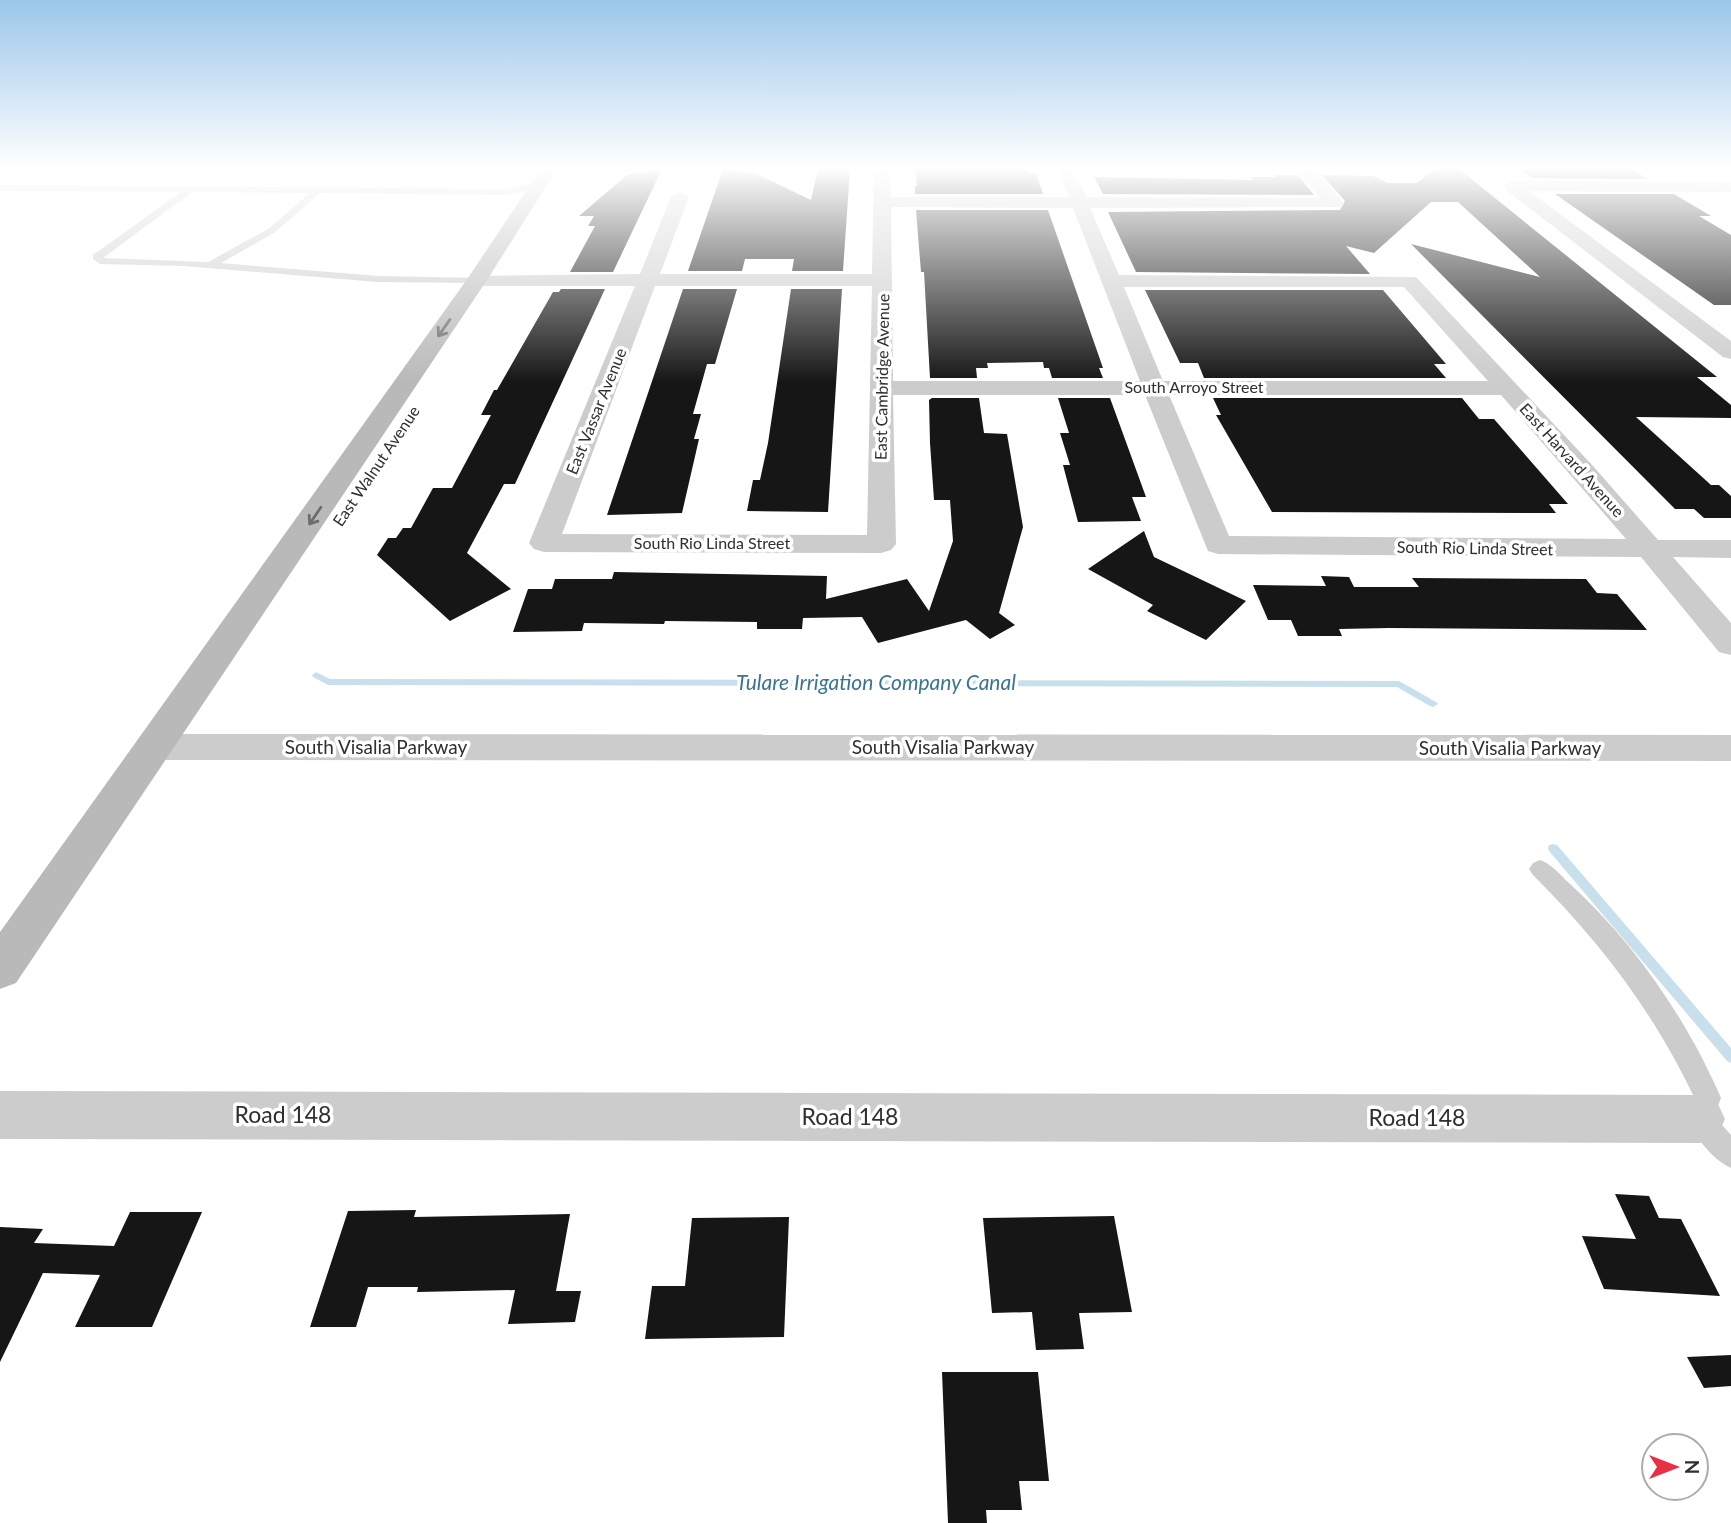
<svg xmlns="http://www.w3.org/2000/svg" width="1731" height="1523" viewBox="0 0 1731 1523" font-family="Lato,sans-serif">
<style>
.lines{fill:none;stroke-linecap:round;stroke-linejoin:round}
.stream{fill:#c8e0ec;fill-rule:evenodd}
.building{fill:#161616}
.service{fill:#ccc;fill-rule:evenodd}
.minor{fill:#ccc;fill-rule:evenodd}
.secondary{fill:#b9b9b9;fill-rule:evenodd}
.oneway{stroke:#6d6d6d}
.labels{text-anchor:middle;stroke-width:7;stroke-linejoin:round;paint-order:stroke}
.far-street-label{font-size:16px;fill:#2f2f2f;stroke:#fff}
.street-label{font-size:19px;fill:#2f2f2f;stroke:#fff}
.water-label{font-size:21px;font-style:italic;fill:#3b7492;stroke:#fff}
.near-street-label{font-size:23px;fill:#2f2f2f;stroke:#fff}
</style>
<rect width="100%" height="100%" fill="#fff"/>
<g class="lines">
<!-- stream -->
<g class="stream">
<path d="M316,672L330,679L1399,681L1436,702L1438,704L1433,707L1430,706L1397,687L328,685L313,677L312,675Z"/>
<path d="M1553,844L1557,845L1731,1048V1063L1727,1061L1549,851L1548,848L1549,845Z"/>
</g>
</g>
<!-- building -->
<g class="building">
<path d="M662,169L613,272H570L595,226H588L594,216H579L627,175Z"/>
<path d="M723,169L755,173L811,200L818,169H850L843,271H792L794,259H745L742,271H688Z"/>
<path d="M915,169H1028L1029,173H1036L1043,194H915V186H917Z"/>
<path d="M1435,169H1459L1717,377H1697L1731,405V418L1636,417L1711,485H1719L1731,496V518H1704L1694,509H1675L1411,244L1540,277L1458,202H1431L1374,253L1346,246L1370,274L1136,272L1108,212L1340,210L1345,201L1322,175L1373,176L1388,183H1417Z"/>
<path d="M1519,169H1631L1648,179L1533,178Z"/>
<path d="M1274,175H1298L1314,195L1103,194L1094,177L1254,180L1251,177H1276Z"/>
<path d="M1555,194H1674L1711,216H1699L1731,235V305H1714Z"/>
<path d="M916,210H1048L1103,368H1099L1103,378H1052L1049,368H1044L1043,362L987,363L988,368H976L977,378H930L924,272H921Z"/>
<path d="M561,289H605L515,484H504L467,553L511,589L450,621L377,555L388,538H396L403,528H411L433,488H452L491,415H481L494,390H497L553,292H559Z"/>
<path d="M683,289H737L715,364H707L693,414H701L694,439H699L682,513L607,515Z"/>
<path d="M791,289H842L828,512L747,511L753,480H760L768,443Z"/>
<path d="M1145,290H1383L1446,364H1434L1446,378H1204L1198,363H1180Z"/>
<path d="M932,398H979L984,433L1007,434L1023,527L999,613L1015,625L990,639L966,620L878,643L862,617L803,618L802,629H757V622L665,621L664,624L584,623L582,631L513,632L528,589H552L555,579H612L614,572L827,576L826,599L907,579L929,611L953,541L950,500H934L930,443L929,400Z"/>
<path d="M1058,398H1110L1146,497H1132L1141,521L1078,522L1063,465H1070L1060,433H1069Z"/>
<path d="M1213,398H1462L1479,419H1494L1568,504H1549L1556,513L1272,512L1216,415H1221Z"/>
<path d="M1144,531L1154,557L1246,601L1206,640L1147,611L1153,605L1088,569Z"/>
<path d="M1321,576L1349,577L1354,587H1419L1412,578L1586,579L1597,593L1617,594L1647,630L1389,628L1339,629L1342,636H1298L1291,620H1268L1253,585L1326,586Z"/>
<path d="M1615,1194L1649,1196L1659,1218L1681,1219L1720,1296L1604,1289L1582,1236L1636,1239Z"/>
<path d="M416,1210L414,1217L570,1214L556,1291H581L575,1322L508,1324L515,1290L417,1292L418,1287H368L356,1327H310L348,1211Z"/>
<path d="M130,1212H202L152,1327H75L100,1275L43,1273L0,1362V1227L43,1229L34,1243L114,1246Z"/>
<path d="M1114,1216L1132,1312L1079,1313L1084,1349L1036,1350L1032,1312L992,1313L983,1218Z"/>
<path d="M789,1217L784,1337L645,1339L652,1286H685L692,1218Z"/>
<path d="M1731,1355V1386L1704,1388L1687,1357Z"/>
<path d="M942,1372H1038L1049,1481H1019L1022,1510H986L987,1523H948Z"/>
</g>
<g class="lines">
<!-- service -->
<g class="service">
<path d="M539,182L543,185L542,187L506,195L320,193L274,233L221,263L378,276L481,278V282L477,283L378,282L183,266L100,264L93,259V255L181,192L0,191V185L506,189ZM192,192L310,193L268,229L208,262L103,258Z"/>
<path d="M1540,860C1552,864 1560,875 1569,883C1633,941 1687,1019 1721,1098L1714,1116L1731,1135V1168C1714,1161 1694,1136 1687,1119L1695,1099C1653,1011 1601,943 1533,875L1529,869L1533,863Z"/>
</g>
<!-- minor -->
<g class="minor">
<path d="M874,169H890V197H1069L1058,169H1074L1086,197L1320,198L1296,169H1313L1340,199L1343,203L1340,207L1090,208L1119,275L1416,277L1593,466L1658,540H1731V558L1673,557L1731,623V655L1719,652L1641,557L1218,554L1208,551L1145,395H893L896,544L891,550L881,553L544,552L534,549L529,543L635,286H477L470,284L467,280L470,276L640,274L671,197L680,192L689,197L660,274H872ZM891,207L1073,208L1140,381H893ZM655,286H872L867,535L562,534ZM1124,287H1404L1488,381H1163ZM1169,395H1501L1626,539L1229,536Z"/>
<path d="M1512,181L1731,182V192L1529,191L1731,341V359L1723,357L1506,190L1504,186Z"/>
<path d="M156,734L1731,735V761L156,760L143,756L138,747L143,738Z"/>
<path d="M0,1091L1700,1095L1717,1102L1725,1119L1717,1136L1700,1143L0,1139Z"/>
</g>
<!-- secondary -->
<path class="secondary" d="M541,169H557L487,280L16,983L0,989V932L468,278Z"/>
</g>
<!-- one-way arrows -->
<defs><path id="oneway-shaft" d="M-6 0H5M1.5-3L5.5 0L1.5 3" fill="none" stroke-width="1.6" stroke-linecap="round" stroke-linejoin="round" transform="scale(1.75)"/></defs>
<g class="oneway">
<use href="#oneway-shaft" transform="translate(444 328) rotate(125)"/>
<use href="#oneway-shaft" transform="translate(315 516) rotate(124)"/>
</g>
<!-- sky -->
<linearGradient id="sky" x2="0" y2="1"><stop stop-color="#9bc6ea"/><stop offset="0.44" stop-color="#fff"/><stop offset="1" stop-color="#fff" stop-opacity="0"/></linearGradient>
<rect width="1731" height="382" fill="url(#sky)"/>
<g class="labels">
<!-- far-street labels -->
<g class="far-street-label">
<text transform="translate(882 377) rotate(-89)" y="6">East Cambridge Avenue</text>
<text x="1194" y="393">South Arroyo Street</text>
<text transform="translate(596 411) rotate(-68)" y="6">East Vassar Avenue</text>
<text transform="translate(1572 460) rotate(48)" y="6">East Harvard Avenue</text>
<text transform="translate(376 466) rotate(-56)" y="6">East Walnut Avenue</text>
<text x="712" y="549">South Rio Linda Street</text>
<text transform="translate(1475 548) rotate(1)" y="6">South Rio Linda Street</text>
</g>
<!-- street labels -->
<g class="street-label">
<text x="376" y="754">South Visalia Parkway</text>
<text x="943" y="754">South Visalia Parkway</text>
<text x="1510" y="755">South Visalia Parkway</text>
</g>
<!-- water labels -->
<g class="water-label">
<text x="876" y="690">Tulare Irrigation Company Canal</text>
</g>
<!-- near-street labels -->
<g class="near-street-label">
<text x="283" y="1123">Road 148</text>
<text x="850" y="1125">Road 148</text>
<text x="1417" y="1126">Road 148</text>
</g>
</g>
<!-- north arrow -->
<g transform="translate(1675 1467) rotate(90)"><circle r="33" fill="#ffffff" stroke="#acacac" stroke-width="2"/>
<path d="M0-5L12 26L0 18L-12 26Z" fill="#e82f45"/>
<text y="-10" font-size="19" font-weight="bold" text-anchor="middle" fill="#2f2f2f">N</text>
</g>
</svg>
